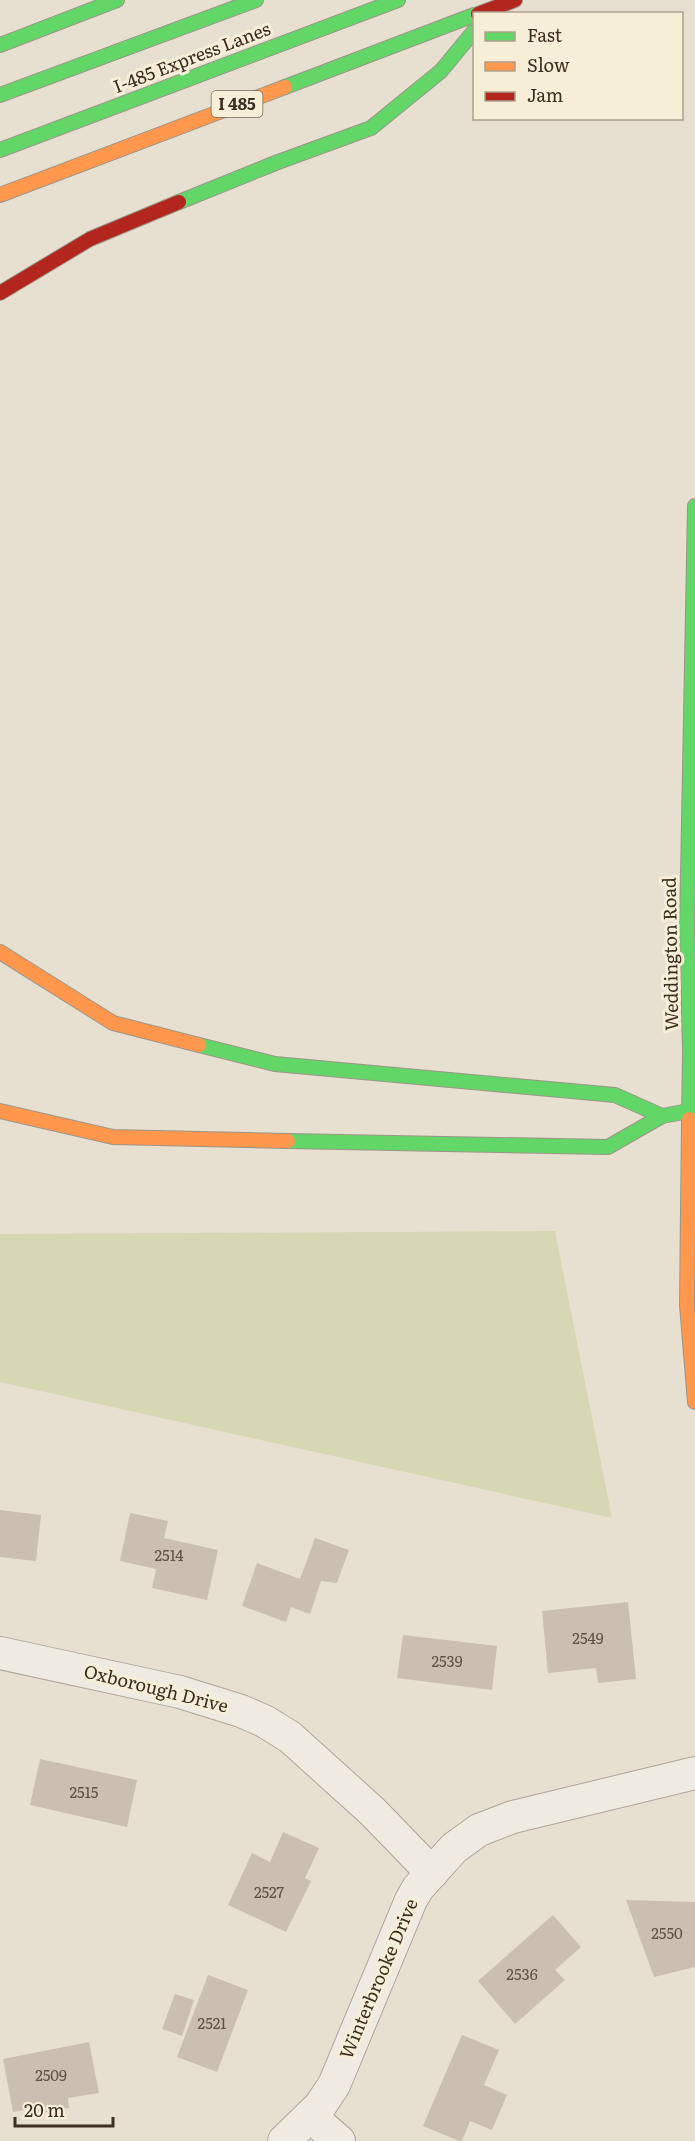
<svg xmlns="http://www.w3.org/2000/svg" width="695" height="2141" viewBox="0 0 695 2141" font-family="Literata,serif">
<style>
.green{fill:#d6d7b3}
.building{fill:#cbbfb2}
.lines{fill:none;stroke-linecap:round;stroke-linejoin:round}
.street-casing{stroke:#ada599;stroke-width:34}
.fast-casing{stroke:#9c958a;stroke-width:16}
.slow-casing{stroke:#9c958a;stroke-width:16}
.jam-casing{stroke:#9c958a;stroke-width:16}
.street{stroke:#efebe3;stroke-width:32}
.fast{stroke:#63d668;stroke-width:14}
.slow{stroke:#ff974d;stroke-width:14}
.jam{stroke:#b3261e;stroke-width:14}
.labels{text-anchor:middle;stroke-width:6;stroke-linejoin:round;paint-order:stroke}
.number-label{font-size:15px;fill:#605244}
.shield{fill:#f7eed8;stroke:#756857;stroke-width:1.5}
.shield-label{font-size:16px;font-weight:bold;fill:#3d2e20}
.street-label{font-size:18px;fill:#3d2e20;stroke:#f7eed8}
</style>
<rect width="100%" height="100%" fill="#e7e0d1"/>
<!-- green -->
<path class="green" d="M555,1231L612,1518L0,1382V1234Z"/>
<!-- building -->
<g class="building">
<path d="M0,1510L41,1515L36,1561L0,1557Z"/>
<path d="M130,1513L168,1521L164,1538L218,1550L207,1600L152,1588L156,1569L120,1561Z"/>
<path d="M315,1538L349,1550L337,1583L321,1581L310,1614L291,1607L286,1622L242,1606L257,1563L300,1579Z"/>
<path d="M628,1602L636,1679L598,1683L596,1668L548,1673L542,1611Z"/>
<path d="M403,1635L497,1646L492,1690L397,1678Z"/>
<path d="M40,1759L137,1780L127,1827L30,1805Z"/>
<path d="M283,1832L319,1848L305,1878L311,1881L286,1932L228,1905L252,1853L270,1862Z"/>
<path d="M626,1900L695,1902V1967L654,1977Z"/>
<path d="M553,1915L581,1947L555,1970L565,1980L515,2024L478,1981Z"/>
<path d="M208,1975L248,1990L217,2072L177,2057Z"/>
<path d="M175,1994L194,2000L182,2036L162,2029Z"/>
<path d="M462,2035L499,2050L484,2085L507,2095L492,2130L470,2121L462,2141H459L423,2126Z"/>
<path d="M89,2042L99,2093L68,2098L69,2108L32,2115L31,2109L13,2112L3,2059Z"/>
</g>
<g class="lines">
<defs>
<g id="street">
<path d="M0,1653L180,1692L241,1711L264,1721L290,1737L373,1812L432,1873"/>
<path d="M310,2116L339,2141"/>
<path d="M284,2141L320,2106L334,2085L411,1900L418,1888L454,1848L479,1830L513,1817L695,1773"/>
</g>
<g id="fast">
<path d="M0,45L117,0"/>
<path d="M285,87L474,15"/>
<path d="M0,95L256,0"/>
<path d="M0,150L398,0"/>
<path d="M179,202L278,162L371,128L441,71L474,31"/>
<path d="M199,1045L275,1064L615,1095L662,1116"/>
<path d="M689,1119L690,1052L687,927L695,506"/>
<path d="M288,1141L608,1147L662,1116L689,1111"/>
</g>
<g id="slow">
<path d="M0,195L285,87"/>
<path d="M0,952L113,1023L199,1045"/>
<path d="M0,1111L113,1137L288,1141"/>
<path d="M689,1119L687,1305L695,1402"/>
</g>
<g id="jam">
<path d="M478,14L515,0"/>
<path d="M0,293L90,239L179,202"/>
</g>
</defs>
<!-- street casing -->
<use href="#street" class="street-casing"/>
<!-- fast casing -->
<use href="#fast" class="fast-casing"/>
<!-- slow casing -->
<use href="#slow" class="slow-casing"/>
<!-- jam casing -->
<use href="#jam" class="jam-casing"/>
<!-- street -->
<use href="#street" class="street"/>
<!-- fast -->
<use href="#fast" class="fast"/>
<!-- slow -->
<use href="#slow" class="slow"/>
<!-- jam -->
<use href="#jam" class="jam"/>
</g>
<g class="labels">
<!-- number labels -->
<g class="number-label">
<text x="169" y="1561">2514</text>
<text x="588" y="1644">2549</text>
<text x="447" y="1667">2539</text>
<text x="84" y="1798">2515</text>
<text x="269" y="1898">2527</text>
<text x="667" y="1939">2550</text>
<text x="522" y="1980">2536</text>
<text x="212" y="2029">2521</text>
<text x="51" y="2081">2509</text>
</g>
<!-- shield labels -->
<rect class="shield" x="211.5" y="91" width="51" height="26" rx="4.5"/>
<g class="shield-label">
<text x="237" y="110">I 485</text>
</g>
<!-- street labels -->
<g class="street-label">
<text transform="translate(192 58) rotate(-21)" y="6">I-485 Express Lanes</text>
<text transform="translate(671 954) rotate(-91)" y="6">Weddington Road</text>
<text transform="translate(156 1689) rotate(14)" y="6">Oxborough Drive</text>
<text transform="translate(379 1979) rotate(-67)" y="6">Winterbrooke Drive</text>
</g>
</g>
<!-- legend -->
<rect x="473" y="12" width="210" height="108" fill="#f7eed8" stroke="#ada18e" stroke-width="1.5"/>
<rect x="485" y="32" width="30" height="9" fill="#63d668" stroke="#ada18e" stroke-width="1.5"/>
<text x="527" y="42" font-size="18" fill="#3d2e20">Fast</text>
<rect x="485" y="62" width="30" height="9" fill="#ff974d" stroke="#ada18e" stroke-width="1.5"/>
<text x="527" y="72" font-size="18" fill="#3d2e20">Slow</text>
<rect x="485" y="92" width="30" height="9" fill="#b3261e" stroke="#ada18e" stroke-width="1.5"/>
<text x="527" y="102" font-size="18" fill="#3d2e20">Jam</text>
<!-- scale -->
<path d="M15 2117v9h98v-9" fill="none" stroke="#3d2e20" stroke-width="3"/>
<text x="24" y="2117" font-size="18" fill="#3d2e20" stroke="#f7eed8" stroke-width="4.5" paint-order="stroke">20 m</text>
</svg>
